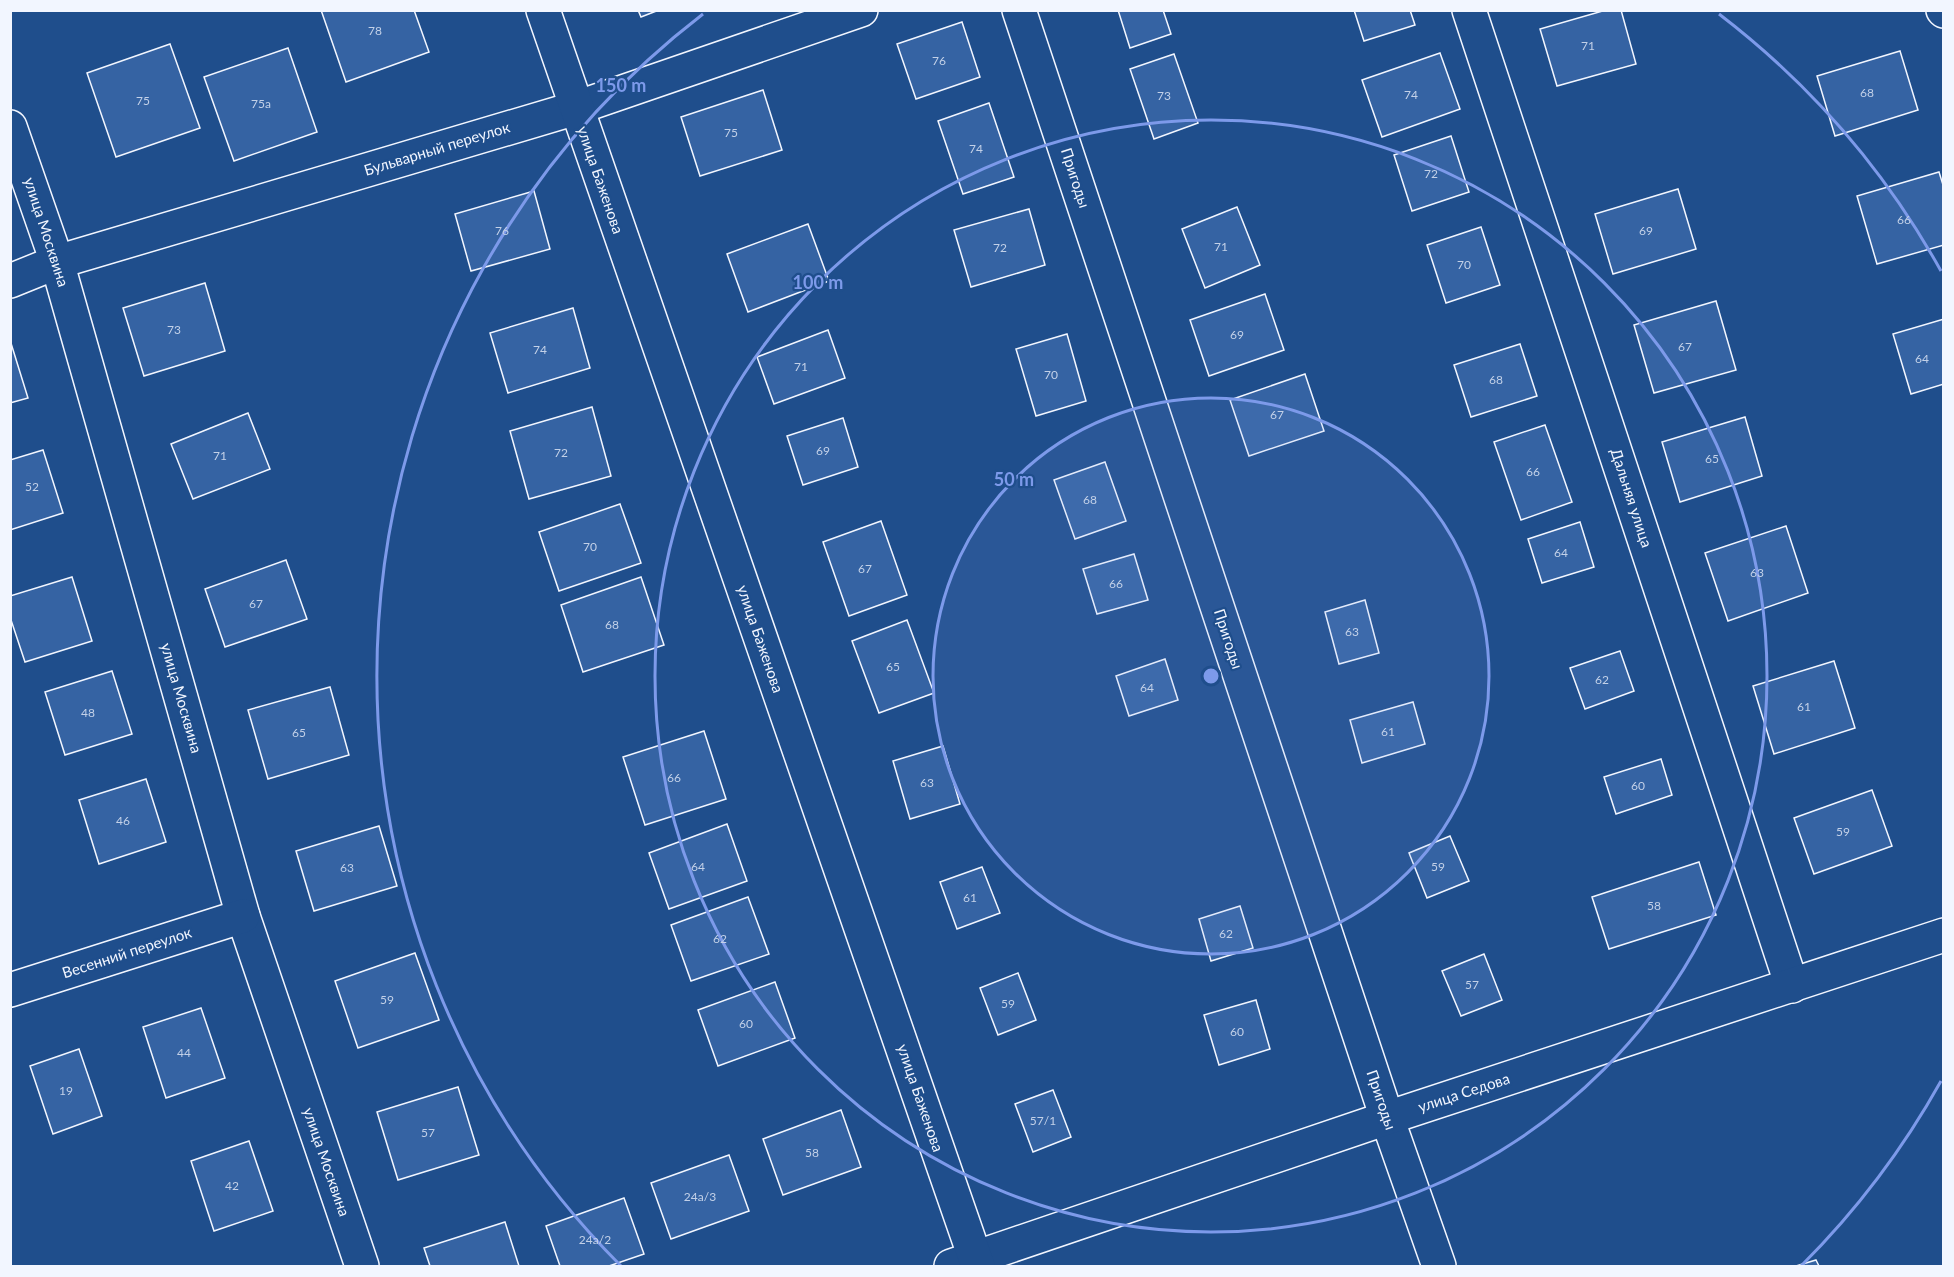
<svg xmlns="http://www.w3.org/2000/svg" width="1954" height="1277" viewBox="0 0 1954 1277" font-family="Lato,sans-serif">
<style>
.building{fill:#3563a3;stroke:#f2f6ff;stroke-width:1.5}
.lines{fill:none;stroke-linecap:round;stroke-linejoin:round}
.minor-casing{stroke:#f2f6ff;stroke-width:36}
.tertiary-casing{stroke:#f2f6ff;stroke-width:36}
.minor{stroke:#1f4e8c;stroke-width:33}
.tertiary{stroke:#1f4e8c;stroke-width:33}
.ring{fill:none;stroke:#7d9aea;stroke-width:3}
.labels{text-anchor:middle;stroke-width:4.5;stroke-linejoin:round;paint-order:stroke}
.number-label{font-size:12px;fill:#c3d1e8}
.street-label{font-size:15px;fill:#f2f6ff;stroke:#1f4e8c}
.centre{fill:#7d9aea;stroke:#1f4e8c;stroke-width:3}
.ring-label{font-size:18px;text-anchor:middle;font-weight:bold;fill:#7d9aea;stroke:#1f4e8c;stroke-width:4.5;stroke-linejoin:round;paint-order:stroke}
</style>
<rect width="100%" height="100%" fill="#1f4e8c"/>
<!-- building -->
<g class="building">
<path d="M321,10H414L429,52L346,82Z"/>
<path d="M638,10H659L641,17Z"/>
<path d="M1118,10H1163L1171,34L1130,48Z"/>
<path d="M1354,10H1410L1415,25L1364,41Z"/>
<path d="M1606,10H1621L1636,64L1557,86L1540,29Z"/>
<path d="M962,22L980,77L916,99L897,44Z"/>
<path d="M170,44L200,128L116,157L87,73Z"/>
<path d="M288,48L317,132L234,161L204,77Z"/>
<path d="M1900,51L1918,110L1835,136L1817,76Z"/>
<path d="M1440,53L1460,109L1382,137L1362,80Z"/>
<path d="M1174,54L1198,123L1154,139L1130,69Z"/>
<path d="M763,90L782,150L700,176L681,117Z"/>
<path d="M989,103L1014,177L963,194L938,121Z"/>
<path d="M1451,136L1469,192L1412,211L1394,155Z"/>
<path d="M1939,172L1944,188V245L1877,264L1857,196Z"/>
<path d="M1678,189L1696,249L1613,274L1595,214Z"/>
<path d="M534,191L550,249L471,271L455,214Z"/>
<path d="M1237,207L1260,265L1205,288L1182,229Z"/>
<path d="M1029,209L1045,265L971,287L954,230Z"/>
<path d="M808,224L829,281L748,312L727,254Z"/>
<path d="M1481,227L1500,285L1446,303L1427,245Z"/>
<path d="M205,283L225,351L144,376L123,308Z"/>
<path d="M1265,294L1284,350L1209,376L1190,320Z"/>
<path d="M1716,301L1736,370L1654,393L1634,325Z"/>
<path d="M573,308L590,368L508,393L490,333Z"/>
<path d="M1944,319V384L1911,394L1893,334Z"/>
<path d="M828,330L845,378L774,404L757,357Z"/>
<path d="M1067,334L1086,401L1036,416L1016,349Z"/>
<path d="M10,340L28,398L10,403Z"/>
<path d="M1520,344L1537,396L1471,417L1454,365Z"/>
<path d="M1305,374L1324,431L1249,456L1230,400Z"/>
<path d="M592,407L611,476L529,499L510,431Z"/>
<path d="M248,413L270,469L193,499L171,444Z"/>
<path d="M1745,417L1762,476L1680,502L1662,442Z"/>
<path d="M843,418L858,467L803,485L787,436Z"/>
<path d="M1545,425L1572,502L1521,520L1494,442Z"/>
<path d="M43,450L63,513L10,530V460Z"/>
<path d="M1105,462L1126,521L1075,539L1054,480Z"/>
<path d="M620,504L641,563L559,591L539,532Z"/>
<path d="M881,521L907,595L849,616L823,542Z"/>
<path d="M1580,522L1594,567L1542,583L1528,539Z"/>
<path d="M1786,526L1808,593L1728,621L1705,553Z"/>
<path d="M1134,554L1148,600L1097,614L1083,569Z"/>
<path d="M286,560L307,619L225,647L205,589Z"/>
<path d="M72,577L92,641L25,662L10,617V596Z"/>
<path d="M641,577L664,645L583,672L561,605Z"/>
<path d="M1365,600L1379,653L1339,664L1325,612Z"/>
<path d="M907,620L934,693L879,713L852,641Z"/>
<path d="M1620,651L1634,691L1585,709L1570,668Z"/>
<path d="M1165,659L1178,700L1129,716L1116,676Z"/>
<path d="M1834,661L1855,728L1774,754L1753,686Z"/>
<path d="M112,671L132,734L65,755L45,692Z"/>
<path d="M330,687L349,755L268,779L248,710Z"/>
<path d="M1413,702L1425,744L1362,763L1350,720Z"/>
<path d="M704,731L726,799L645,825L623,757Z"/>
<path d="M943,746L960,804L910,819L893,761Z"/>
<path d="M1661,759L1672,795L1616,814L1604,777Z"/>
<path d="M146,779L166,842L99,864L79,800Z"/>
<path d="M1872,790L1892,846L1814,874L1794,818Z"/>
<path d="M727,824L747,881L669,909L649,853Z"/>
<path d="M379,826L397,886L314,911L296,851Z"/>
<path d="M1450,836L1469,881L1427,898L1409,853Z"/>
<path d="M1699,862L1716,915L1609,949L1592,897Z"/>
<path d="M982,867L1000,913L957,929L940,882Z"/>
<path d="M748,897L769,954L691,981L671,925Z"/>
<path d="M1240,906L1253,948L1211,961L1199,919Z"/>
<path d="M415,953L439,1020L358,1048L335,981Z"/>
<path d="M1484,954L1502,1000L1461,1016L1442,971Z"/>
<path d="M1018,973L1036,1020L998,1035L980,988Z"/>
<path d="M775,982L795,1038L718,1066L698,1010Z"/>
<path d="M1256,1000L1270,1049L1219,1065L1204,1015Z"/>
<path d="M201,1008L225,1078L166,1098L143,1027Z"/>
<path d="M79,1049L102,1116L53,1134L30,1066Z"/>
<path d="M458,1087L479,1155L398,1180L377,1112Z"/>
<path d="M1053,1090L1071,1137L1033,1152L1015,1104Z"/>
<path d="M841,1110L861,1167L783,1195L763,1139Z"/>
<path d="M249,1141L273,1211L214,1231L191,1161Z"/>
<path d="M729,1155L749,1211L671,1239L651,1183Z"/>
<path d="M624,1198L644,1254L609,1266H560L546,1226Z"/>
<path d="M505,1222L519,1266H430L424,1248Z"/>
<path d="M1816,1260L1819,1266H1796Z"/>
</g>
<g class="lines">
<defs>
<g id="minor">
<path d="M1019,10L1387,1118L1439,1266"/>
<path d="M1469,10L1792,986"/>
<path d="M1943,10L1944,11"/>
<path d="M10,127L57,262L243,916L362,1266"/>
<path d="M10,281L57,262L576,108L861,10"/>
<path d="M10,990L243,916"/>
<path d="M951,1266L1387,1118L1944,935"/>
</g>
<path id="tertiary" d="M543,10L978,1266"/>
</defs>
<!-- minor casing -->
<use href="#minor" class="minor-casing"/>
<!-- tertiary casing -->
<use href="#tertiary" class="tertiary-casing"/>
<!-- minor -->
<use href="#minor" class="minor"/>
<!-- tertiary -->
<use href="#tertiary" class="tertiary"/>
</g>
<!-- distance rings -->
<circle cx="1211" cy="676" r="278" fill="#7d9aea" fill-opacity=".12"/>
<g class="ring">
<circle cx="1211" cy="676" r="278"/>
<circle cx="1211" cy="676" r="556"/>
<path d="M1941 1081A835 835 0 0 1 1801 1266M621 1266A835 835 0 0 1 703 14M1719 14A835 835 0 0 1 1941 271"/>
</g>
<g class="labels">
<!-- number labels -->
<g class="number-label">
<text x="375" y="35">78</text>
<text x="1588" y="50">71</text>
<text x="939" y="65">76</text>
<text x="1867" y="97">68</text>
<text x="1411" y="99">74</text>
<text x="1164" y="100">73</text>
<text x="143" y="105">75</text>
<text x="261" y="108">75а</text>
<text x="731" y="137">75</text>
<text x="976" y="153">74</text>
<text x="1431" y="178">72</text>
<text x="1904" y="224">66</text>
<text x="502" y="235">76</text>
<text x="1646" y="235">69</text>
<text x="1221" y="251">71</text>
<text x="1000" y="252">72</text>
<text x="1464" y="269">70</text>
<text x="174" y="334">73</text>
<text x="1237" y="339">69</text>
<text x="1685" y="351">67</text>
<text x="540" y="354">74</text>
<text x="1922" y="363">64</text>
<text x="801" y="371">71</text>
<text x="1051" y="379">70</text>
<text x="1496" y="384">68</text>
<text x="1277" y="419">67</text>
<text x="823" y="455">69</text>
<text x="561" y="457">72</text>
<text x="220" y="460">71</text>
<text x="1712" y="463">65</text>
<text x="1533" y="476">66</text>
<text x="32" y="491">52</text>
<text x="1090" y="504">68</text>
<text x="590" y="551">70</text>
<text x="1561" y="557">64</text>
<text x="865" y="573">67</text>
<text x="1757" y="577">63</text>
<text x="1116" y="588">66</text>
<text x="256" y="608">67</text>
<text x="612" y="629">68</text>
<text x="1352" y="636">63</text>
<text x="893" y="671">65</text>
<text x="1602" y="684">62</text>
<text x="1147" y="692">64</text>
<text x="1804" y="711">61</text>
<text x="88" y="717">48</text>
<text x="1388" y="736">61</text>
<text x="299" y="737">65</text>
<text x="674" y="782">66</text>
<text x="927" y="787">63</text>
<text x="1638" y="790">60</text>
<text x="123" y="825">46</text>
<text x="1843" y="836">59</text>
<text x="698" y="871">64</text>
<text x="1438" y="871">59</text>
<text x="347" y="872">63</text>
<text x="970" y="902">61</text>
<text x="1654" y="910">58</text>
<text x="1226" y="938">62</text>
<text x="720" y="943">62</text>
<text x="1472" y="989">57</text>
<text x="387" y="1004">59</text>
<text x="1008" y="1008">59</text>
<text x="746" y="1028">60</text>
<text x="1237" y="1036">60</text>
<text x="184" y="1057">44</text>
<text x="66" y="1095">19</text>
<text x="1043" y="1125">57/1</text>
<text x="428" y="1137">57</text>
<text x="812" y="1157">58</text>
<text x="232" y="1190">42</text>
<text x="700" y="1201">24а/3</text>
<text x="595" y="1244">24а/2</text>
</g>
<!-- street labels -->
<g class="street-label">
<text transform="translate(437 149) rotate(-17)" y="5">Бульварный переулок</text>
<text transform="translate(1075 178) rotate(72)" y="5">Пригоды</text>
<text transform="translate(600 180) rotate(71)" y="5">улица Баженова</text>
<text transform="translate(46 232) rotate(72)" y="5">улица Москвина</text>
<text transform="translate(1631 498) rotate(72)" y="5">Дальняя улица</text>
<text transform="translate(760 639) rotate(71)" y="5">улица Баженова</text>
<text transform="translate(1228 639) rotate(72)" y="5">Пригоды</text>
<text transform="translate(181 698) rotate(74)" y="5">улица Москвина</text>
<text transform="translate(127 953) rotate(-18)" y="5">Весенний переулок</text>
<text transform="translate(1464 1093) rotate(-18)" y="5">улица Седова</text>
<text transform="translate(920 1098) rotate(71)" y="5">улица Баженова</text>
<text transform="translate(1381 1100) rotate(71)" y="5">Пригоды</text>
<text transform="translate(326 1162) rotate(71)" y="5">улица Москвина</text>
</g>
</g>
<circle cx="1211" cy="676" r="9" class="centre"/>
<g class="ring-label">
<text x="621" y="92">150 m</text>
<text x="818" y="289">100 m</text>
<text x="1014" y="486">50 m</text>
</g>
<!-- border -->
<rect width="1954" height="1277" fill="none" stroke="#f2f6ff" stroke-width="24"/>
</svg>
